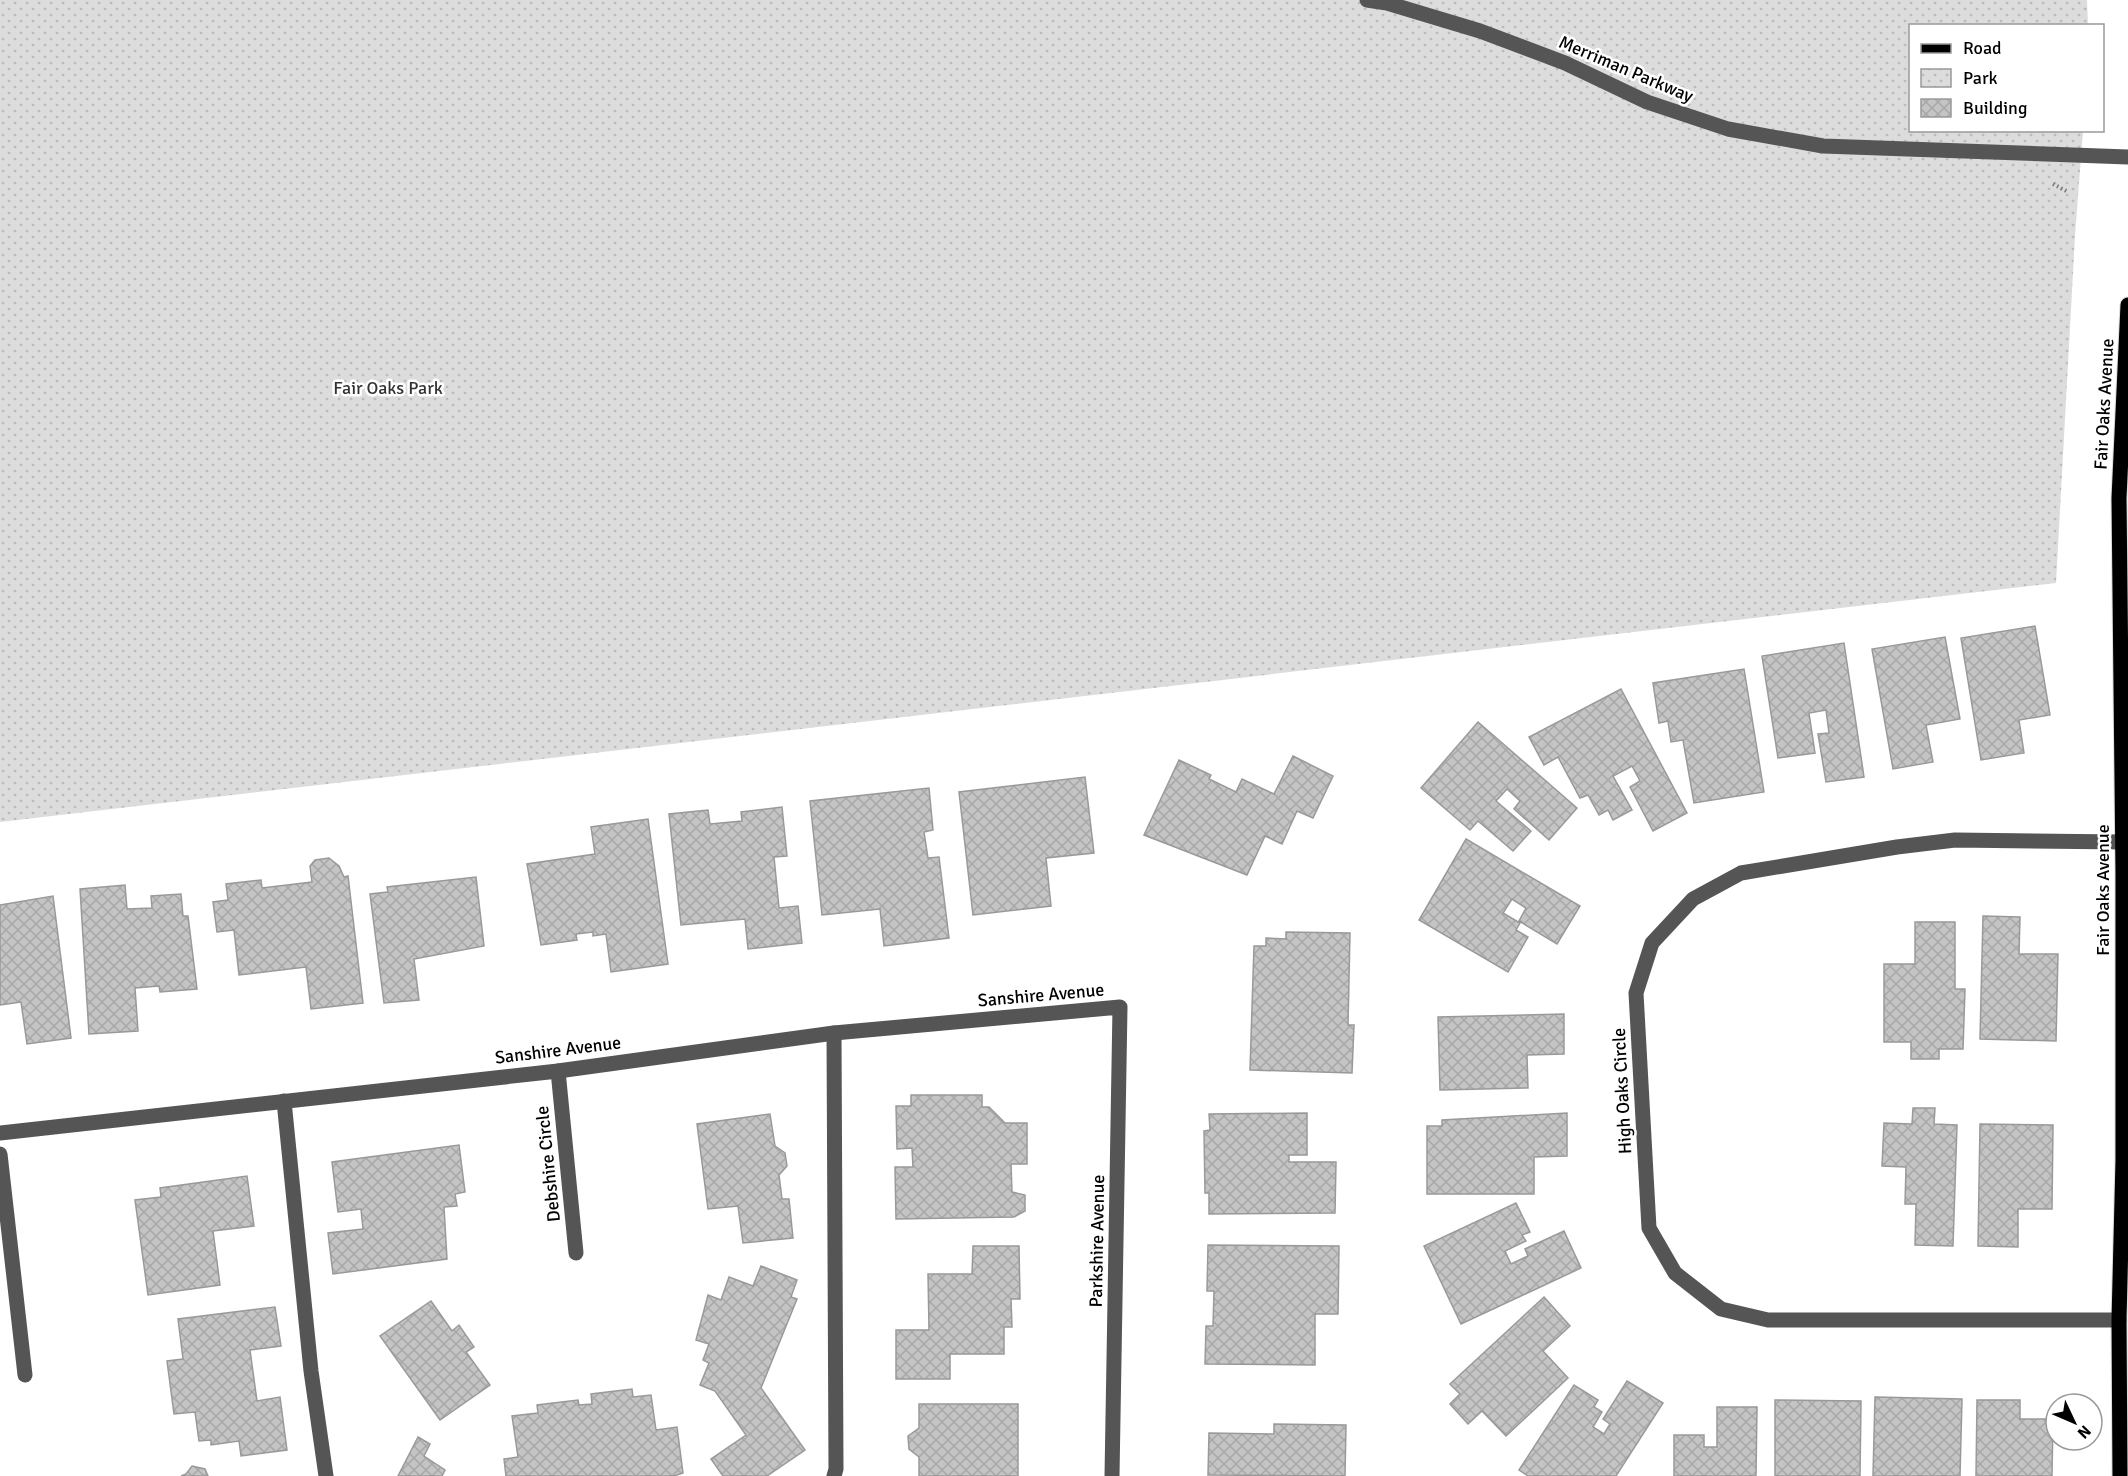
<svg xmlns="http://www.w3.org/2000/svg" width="2128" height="1476" viewBox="0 0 2128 1476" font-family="Signika,sans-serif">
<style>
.park{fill:url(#park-dots)}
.building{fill:url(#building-cross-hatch);stroke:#999;stroke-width:1.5}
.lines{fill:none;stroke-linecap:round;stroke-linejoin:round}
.major-casing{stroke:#dbdbdb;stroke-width:17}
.path{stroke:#777;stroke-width:4;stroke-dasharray:1.5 3;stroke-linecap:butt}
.minor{stroke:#555;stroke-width:15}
.major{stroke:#000;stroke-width:15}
.labels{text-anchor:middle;stroke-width:5;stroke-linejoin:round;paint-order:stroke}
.street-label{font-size:18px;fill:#000;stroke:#fff}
.park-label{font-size:18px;fill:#333;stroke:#fff}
</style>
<defs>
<pattern id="park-dots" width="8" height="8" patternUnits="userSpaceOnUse" patternTransform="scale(1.5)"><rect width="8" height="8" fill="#dcdcdc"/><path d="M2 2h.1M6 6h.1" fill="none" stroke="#bbb" stroke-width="1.8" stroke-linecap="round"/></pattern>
<pattern id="building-cross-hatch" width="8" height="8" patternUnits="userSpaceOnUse" patternTransform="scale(1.5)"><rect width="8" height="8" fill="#c4c4c4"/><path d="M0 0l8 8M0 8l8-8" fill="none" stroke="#a7a7a7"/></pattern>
</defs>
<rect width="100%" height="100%" fill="#fff"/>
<!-- park -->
<path class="park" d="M0,0H2087L2088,25L1910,26V130L2083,131L2075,236L2056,583L0,822Z"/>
<!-- building -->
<g class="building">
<path d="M2035,626L2050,715L2019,720L2024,753L1981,760L1961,638Z"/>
<path d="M1945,637L1960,719L1926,725L1933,762L1893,769L1872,649Z"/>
<path d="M1844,643L1864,777L1826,782L1818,734L1829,733L1826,710L1809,713L1815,753L1778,758L1762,656Z"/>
<path d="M1744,669L1764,792L1694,803L1683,740L1671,742L1668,721L1659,723L1653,683Z"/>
<path d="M1621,689L1687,813L1653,831L1630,787L1640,781L1632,766L1613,776L1632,810L1613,820L1608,810L1599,815L1588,795L1580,798L1558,757L1544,765L1529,737Z"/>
<path d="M1478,722L1577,808L1549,840L1514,809L1520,801L1507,789L1496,801L1531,831L1513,851L1478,821L1470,830L1421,788Z"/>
<path d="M1293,756L1333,776L1313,818L1297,811L1282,844L1265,836L1247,875L1144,835L1179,760L1211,775L1209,779L1236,792L1242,779L1274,794Z"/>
<path d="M1085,777L1094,853L1046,858L1051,906L973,915L959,792Z"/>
<path d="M929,788L933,830L924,832L928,858L939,857L949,938L884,946L880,909L822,915L810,801Z"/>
<path d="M782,807L787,856L774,857L779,908L798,906L802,943L748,949L745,919L681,925L669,814L708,810L710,824L742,821L741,812Z"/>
<path d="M648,819L668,964L611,972L606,934L593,936V932L576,934L577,940L541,945L527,864L595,854L591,827Z"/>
<path d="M1466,839L1580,906L1557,944L1519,921L1526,908L1512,899L1503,913L1520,923L1516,930L1528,937L1508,972L1419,920Z"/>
<path d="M329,858L339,866L344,877L348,876L363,1003L311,1009L306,967L239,975L234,930L217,932L213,902L228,900L226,884L261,880L262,888L312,882L310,866L315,860Z"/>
<path d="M476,877L484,946L414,959L419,1000L384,1003L370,894L388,892L387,887Z"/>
<path d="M125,885L127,909L152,908L151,896L181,894L183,916H188L197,989L160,992L159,986L135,988L138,1031L89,1034L80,889Z"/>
<path d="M53,896L71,1038L27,1044L21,1002L0,1005V905Z"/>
<path d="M1983,916L2020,917L2019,954H2058L2056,1041L1980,1039Z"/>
<path d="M1915,922H1955V989H1965L1963,1049H1939V1059H1911V1042H1884V964H1915Z"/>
<path d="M1286,932L1350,933L1348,1025H1354L1352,1073L1250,1070L1254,946H1266V938L1286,939Z"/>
<path d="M1564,1014V1054L1527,1055L1528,1088L1440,1090L1438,1017Z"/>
<path d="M911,1095H982V1107H989L1005,1123H1027V1164H1011L1012,1192L1025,1195V1211L1014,1217L896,1219L895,1167H913L912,1148L897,1149L896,1106H911Z"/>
<path d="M1913,1108H1935L1934,1124L1957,1125L1953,1246L1915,1245L1916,1204H1905L1906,1167L1882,1166L1884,1123L1912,1124Z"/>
<path d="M1307,1113V1155H1289V1162H1336L1335,1213L1209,1214V1193H1205L1204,1131L1210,1130L1209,1114Z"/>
<path d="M1567,1113V1156L1534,1157V1194H1427V1126H1442V1120Z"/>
<path d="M770,1114L775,1146L785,1153L787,1166L779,1175L782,1199H789L793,1238L743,1243L738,1206L708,1209L697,1124Z"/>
<path d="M1980,1124L2053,1125L2052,1209H2018V1247L1978,1246Z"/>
<path d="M459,1145L465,1192L455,1194L457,1206L444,1207L447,1259L333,1274L328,1233L363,1229L361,1209L338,1212L332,1162Z"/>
<path d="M247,1176L254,1226L213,1231L220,1285L148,1295L135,1200L161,1197L160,1188Z"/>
<path d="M1516,1203L1530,1232L1522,1235L1526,1241L1505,1251L1511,1264L1528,1256L1525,1249L1564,1231L1581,1268L1461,1324L1424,1246Z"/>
<path d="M1208,1245L1339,1246L1338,1314H1315V1365L1205,1364L1206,1326H1213L1214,1291H1207Z"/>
<path d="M973,1246H1019L1020,1299H1011L1012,1327H1004V1354H950V1379H896V1330H929L928,1274H972Z"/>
<path d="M761,1266L797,1280L791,1297L797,1299L761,1388L805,1450L767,1476H723L711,1459L746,1435L715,1391L700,1385L709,1363L703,1360L709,1344L696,1340L708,1295L721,1300L729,1277L753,1286Z"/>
<path d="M1544,1297L1570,1326L1543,1351L1568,1378L1506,1436L1482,1411L1468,1424L1450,1404L1460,1394L1450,1384Z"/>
<path d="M431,1301L452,1331L459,1325L474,1347L466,1352L490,1385L440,1420L380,1336Z"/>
<path d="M275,1307L281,1346L250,1350L257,1401L280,1397L287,1450L241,1456L239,1441L211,1445V1440L199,1441L195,1412L174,1414L167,1361L183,1359L178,1319Z"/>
<path d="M1627,1381L1663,1403L1616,1476H1528L1519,1470L1574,1385L1598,1400L1594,1407L1602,1412L1593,1427L1604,1434L1610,1424L1603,1419Z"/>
<path d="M632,1389L633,1397L651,1395L656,1430L677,1427L683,1473L674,1476H506L504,1459L518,1457L512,1416L538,1413L537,1405L578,1400L579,1405L592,1404L591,1394Z"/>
<path d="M1875,1397L1962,1399L1960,1476H1873Z"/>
<path d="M1775,1400L1861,1401L1860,1476H1775Z"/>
<path d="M1977,1400H2020V1419H2053L2052,1476H1976Z"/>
<path d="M919,1404H1018V1476H919V1457L909,1449L908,1436L919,1428Z"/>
<path d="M1717,1407H1757L1756,1476H1674V1435H1704V1447H1717Z"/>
<path d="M1274,1424L1346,1425L1345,1476L1208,1475L1209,1433L1274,1434Z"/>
<path d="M418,1437L430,1444L424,1456L445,1470L442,1476H398Z"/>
<path d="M192,1466L205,1469L208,1476H181L186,1474Z"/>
</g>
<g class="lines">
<defs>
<path id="major" d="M2120,1476L2119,1320L2123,1160V873L2119,498L2128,305"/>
</defs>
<!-- major casing -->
<use href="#major" class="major-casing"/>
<!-- path -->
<path class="path" d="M2053,184L2068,192"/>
<!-- minor -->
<g class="minor">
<path d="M1367,0L1387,3L1480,31L1565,63L1647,102L1728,129L1823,146L2128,157"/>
<path d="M558,1071L576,1253"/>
<path d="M284,1101L311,1371L326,1476"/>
<path d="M0,1133L558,1071L834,1033L1120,1007L1112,1476"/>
<path d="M0,1154L25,1375"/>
<path d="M2119,1320H1768L1721,1309L1675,1273L1649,1228L1636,993L1652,943L1693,899L1741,873L1897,847L1955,840L2123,842"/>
<path d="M834,1476L836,1469L834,1033"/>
</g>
<!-- major -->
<use href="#major" class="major"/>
</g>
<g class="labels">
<!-- street labels -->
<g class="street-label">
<text transform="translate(1626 69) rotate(23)" y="6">Merriman Parkway</text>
<text transform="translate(2104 404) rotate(-87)" y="6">Fair Oaks Avenue</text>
<text transform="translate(2103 890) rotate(-90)" y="6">Fair Oaks Avenue</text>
<text transform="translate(1041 995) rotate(-5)" y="6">Sanshire Avenue</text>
<text transform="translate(558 1050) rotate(-7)" y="6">Sanshire Avenue</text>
<text transform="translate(1622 1091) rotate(-93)" y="6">High Oaks Circle</text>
<text transform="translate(548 1164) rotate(-96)" y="6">Debshire Circle</text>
<text transform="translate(1097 1241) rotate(-89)" y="6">Parkshire Avenue</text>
</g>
<!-- park labels -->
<g class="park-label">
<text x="388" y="394">Fair Oaks Park</text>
</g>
</g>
<!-- legend -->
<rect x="1909" y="24" width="195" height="108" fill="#ffffff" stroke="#999999" stroke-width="1.5"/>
<rect x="1921" y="44" width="30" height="9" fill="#000000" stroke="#999999" stroke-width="1.5"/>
<text x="1963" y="54" font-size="18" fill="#000000">Road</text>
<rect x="1921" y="69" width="30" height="18" fill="url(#park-dots)" stroke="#999999" stroke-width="1.5"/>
<text x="1963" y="84" font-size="18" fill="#000000">Park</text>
<rect x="1921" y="99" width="30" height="18" fill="url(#building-cross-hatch)" stroke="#999999" stroke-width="1.5"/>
<text x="1963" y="114" font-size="18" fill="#000000">Building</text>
<!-- north arrow -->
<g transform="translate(2074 1422) rotate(134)"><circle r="28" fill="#ffffff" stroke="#999999" stroke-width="1.5"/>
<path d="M0-4.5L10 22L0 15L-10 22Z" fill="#000000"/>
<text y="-9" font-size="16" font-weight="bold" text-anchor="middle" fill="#000000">N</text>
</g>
</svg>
